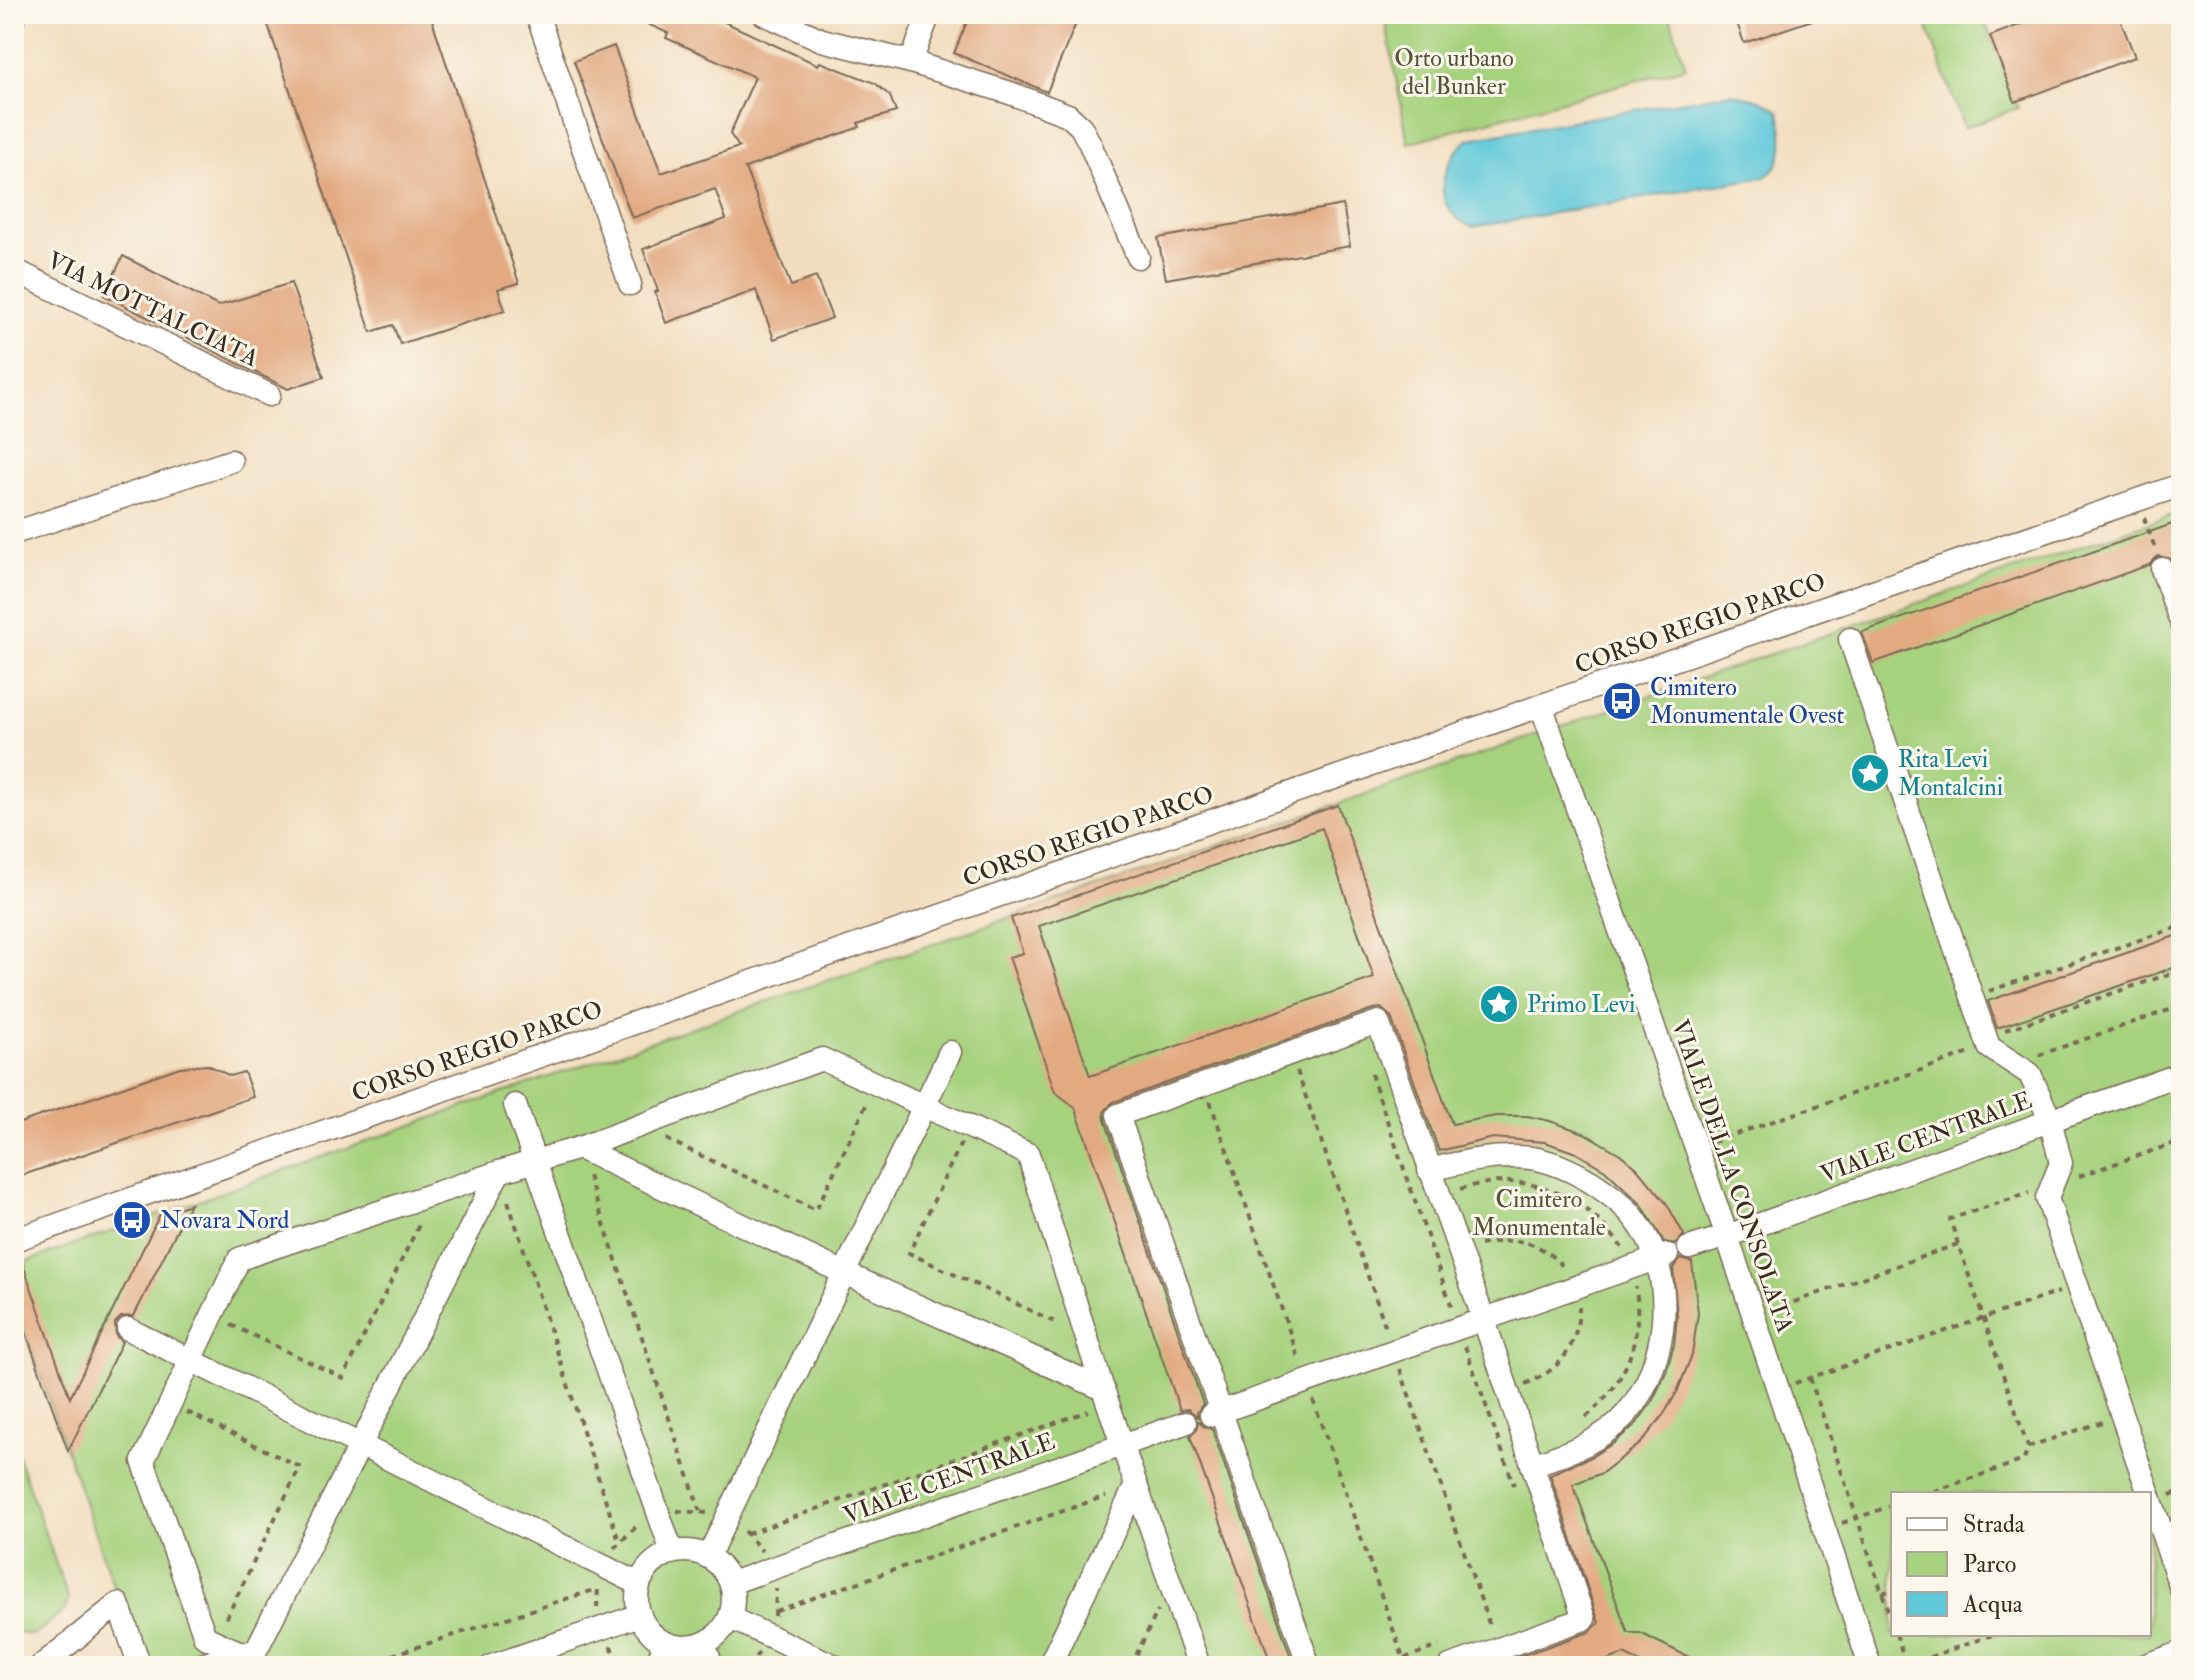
<svg xmlns="http://www.w3.org/2000/svg" width="2195" height="1680" viewBox="0 0 2195 1680" font-family="'IM FELL Double Pica',serif">
<style>
.green{fill:#a6d17d;stroke:#707e4e;stroke-width:2;fill-rule:evenodd}
.water{fill:#5fc8da;stroke:#4d797c;stroke-width:2}
.building{fill:#e3aa82;fill-rule:evenodd}
.lines{fill:none;stroke-linecap:round;stroke-linejoin:round}
.minor-casing{stroke:#7b6956;stroke-width:25}
.path{stroke:#7b6956;stroke-width:4;stroke-dasharray:6 6;stroke-linecap:butt}
.minor{stroke:#fff;stroke-width:22}
.labels{text-anchor:middle;stroke-width:6;stroke-linejoin:round;paint-order:stroke}
.park-label{font-size:24px;fill:#565436;stroke:#fbf7ec}
.street-label{font-size:24px;fill:#3b2a1e;stroke:#fbf7ec}
.transit-label{font-size:24px;fill:#164399;stroke:#fbf7ec;text-anchor:start}
.culture-label{font-size:24px;fill:#0d838f;stroke:#fbf7ec;text-anchor:start}
</style>
<rect width="100%" height="100%" fill="#fbf7ec"/>
<filter id="ink" filterUnits="userSpaceOnUse"><feTurbulence type="fractalNoise" baseFrequency=".0125" numOctaves="2"/><feDisplacementMap in="SourceGraphic" scale="16" xChannelSelector="R" yChannelSelector="G"/><feConvolveMatrix kernelMatrix="1 2 1 2 8 2 1 2 1" color-interpolation-filters="sRGB"/></filter>
<filter id="wash" filterUnits="userSpaceOnUse"><feTurbulence type="fractalNoise" baseFrequency=".006" numOctaves="4" result="noise"/><feDisplacementMap in="SourceGraphic" scale="32" xChannelSelector="R" yChannelSelector="G"/><feGaussianBlur stdDeviation="1.8" result="paint"/><feColorMatrix in="noise" values="0 0 0 0 0 0 0 0 0 0 0 0 0 0 0 0 0 1.4 0 .05"/><feComposite in="paint" operator="in"/></filter>
<g filter="url(#wash)">
<rect width="100%" height="100%" fill="#f2debf"/>
<!-- green -->
<g class="green">
<path d="M1397,14H1669L1686,67L1408,143L1386,25Z"/>
<path d="M1937,14H1982L2018,108L1964,128L1924,18Z"/>
<path d="M2181,512V1666H141L18,1311L14,1299V1266L511,1090ZM1893,1494H2149V1634H1893Z"/>
<path d="M14,1445L68,1598L65,1610L34,1635L24,1634L14,1629Z"/>
</g>
<!-- water -->
<path class="water" d="M1731,93L1760,100L1779,111C1783,134 1788,164 1764,177L1473,227C1429,210 1438,164 1469,139Z"/>
<g id="blocks">
<!-- building -->
<g class="building">
<path d="M282,14H430L519,283L498,289L505,310L400,344L393,325L371,332L266,19Z"/>
<path d="M625,14H707L818,65L820,62L875,83L890,96L896,112L858,123L860,127L745,168L791,286L816,277L832,318L774,339L756,290L666,323L655,292L658,291L643,249L726,219L715,189L632,218L574,61L614,46L661,173L739,147L730,134L755,77L666,38L668,33Z"/>
<path d="M970,14H1080L1047,92L954,53Z"/>
<path d="M1734,14H1820L1821,17L1744,43Z"/>
<path d="M2048,14H2118L2135,57L2015,102L1990,36Z"/>
<path d="M1343,205L1350,246L1166,279L1158,238Z"/>
<path d="M123,256L218,306L291,283L324,377L288,389L104,295Z"/>
<path d="M2181,521V581L2172,559L2158,556L2149,565L1873,663L1862,632Z"/>
<path d="M1338,805L1452,1124L1496,1116H1527L1550,1121L1584,1133L1620,1154L1637,1168L1667,1204L1684,1235L1676,1244L1664,1242L1642,1205L1605,1170L1576,1153L1545,1142L1493,1138L1439,1151L1391,1017L1381,1008L1373,1009L1113,1102L1104,1112L1105,1120L1203,1404L1197,1412L1198,1417L1188,1409L1180,1410L1075,1107L1055,1092L1009,957L1023,953L1011,918ZM1322,828L1374,978L1090,1076L1039,926Z"/>
<path d="M2181,934V965L1997,1028L1988,1001Z"/>
<path d="M208,1065L230,1076L244,1072L253,1097L14,1178V1125L180,1067Z"/>
<path d="M190,1204L134,1316L121,1317L115,1323L116,1336L122,1342L68,1451L14,1299V1254L19,1253L70,1398L160,1214Z"/>
<path d="M1680,1259L1692,1262L1698,1313L1692,1355L1677,1392L1664,1414L1641,1443L1602,1473L1573,1484L1628,1633H1640L1707,1666H1648L1624,1654L1591,1666H1492L1589,1632L1599,1623L1550,1474L1589,1458L1614,1443L1637,1423L1653,1400L1666,1372L1674,1345L1677,1316L1673,1268Z"/>
<path d="M1198,1421L1203,1426L1212,1429L1294,1666H1272L1190,1436L1196,1431Z"/>
</g>
</g>
</g>
<g filter="url(#ink)">
<use href="#blocks" fill-opacity="0" stroke="#7b6956" stroke-width="2"/>
<g class="lines">
<defs>
<g id="minor">
<path d="M537,14L630,284"/>
<path d="M764,14L822,40L911,62L1010,93L1068,115L1081,127L1090,144L1138,257"/>
<path d="M14,17L15,14"/>
<path d="M911,62L929,14"/>
<path d="M14,270L269,395"/>
<path d="M14,533L231,461"/>
<path d="M2162,569L2181,622"/>
<path d="M1850,639L1989,1047L2030,1074L2050,1120L2061,1163L2047,1198L2149,1494"/>
<path d="M1541,705L1727,1236L1870,1666"/>
<path d="M515,1105L672,1552"/>
<path d="M579,1148L822,1059L1028,1154L1103,1389"/>
<path d="M1429,1170C1463,1162 1495,1154 1531,1158C1553,1161 1575,1172 1593,1183C1608,1193 1625,1205 1635,1219C1678,1273 1670,1361 1627,1413C1602,1442 1567,1453 1532,1465"/>
<path d="M14,1240L1557,700L2181,485"/>
<path d="M1689,1248L1727,1236L2181,1074"/>
<path d="M128,1329L639,1584"/>
<path d="M1211,1415L1667,1255"/>
<path d="M1136,1485L1199,1666"/>
<path d="M2149,1494L2181,1589"/>
<circle cx="685" cy="1599" r="48"/>
<path d="M708,1557L950,1052"/>
<path d="M731,1583L1185,1423"/>
<path d="M730,1618L835,1666"/>
<path d="M704,1644L712,1666"/>
<path d="M252,1658L205,1637L143,1461L239,1259L499,1172"/>
<path d="M41,1666L118,1604L140,1666"/>
<path d="M199,1666L244,1652"/>
<path d="M255,1666L252,1658L499,1172L579,1148L844,1273L1103,1389L1136,1485L1049,1666"/>
<path d="M492,1666L640,1615"/>
<path d="M655,1666L666,1643"/>
<path d="M1309,1666L1118,1115L1378,1022L1484,1320L1584,1619L1450,1666"/>
<path d="M2143,1666L2181,1653"/>
</g>
</defs>
<!-- minor casing -->
<use href="#minor" class="minor-casing"/>
<!-- path -->
<g class="path">
<path d="M2144,518L2156,551"/>
<path d="M1989,991L2181,926"/>
<path d="M2005,1030L2181,970"/>
<path d="M2039,1055L2181,1006"/>
<path d="M1297,1071L1387,1331"/>
<path d="M1371,1074L1452,1308"/>
<path d="M1210,1101L1300,1362"/>
<path d="M666,1139L816,1210L868,1101"/>
<path d="M1713,1142L1970,1053"/>
<path d="M961,1143L909,1253L1059,1324"/>
<path d="M588,1176L700,1511"/>
<path d="M2079,1176L2181,1141"/>
<path d="M1460,1189C1525,1169 1584,1193 1622,1248"/>
<path d="M508,1201L619,1541"/>
<path d="M1958,1244L1950,1219L2029,1193"/>
<path d="M1480,1245C1518,1237 1538,1239 1565,1269"/>
<path d="M1771,1310L1958,1244L2028,1447L2024,1460L1926,1494"/>
<path d="M231,1325L343,1378L421,1221"/>
<path d="M1465,1346L1514,1485"/>
<path d="M1400,1369L1491,1629"/>
<path d="M1810,1378L1893,1625"/>
<path d="M1795,1383L2059,1292"/>
<path d="M1525,1384C1561,1370 1578,1347 1579,1307"/>
<path d="M1313,1400L1406,1666"/>
<path d="M187,1412L300,1467L224,1623"/>
<path d="M1586,1417C1628,1380 1642,1342 1636,1287"/>
<path d="M2028,1447L2102,1422"/>
<path d="M2170,1495L2181,1491"/>
<path d="M677,1511L708,1513"/>
<path d="M1842,1523L1893,1505"/>
<path d="M744,1531L762,1551"/>
<path d="M747,1534L1088,1411"/>
<path d="M614,1548L639,1524"/>
<path d="M1882,1593L1893,1590"/>
<path d="M597,1608L598,1585"/>
<path d="M776,1611L1106,1496"/>
<path d="M775,1616L776,1589"/>
<path d="M1896,1634L1907,1666"/>
<path d="M610,1646L626,1666"/>
<path d="M1907,1665L1995,1634"/>
<path d="M358,1666L597,1589"/>
<path d="M747,1666L759,1653"/>
<path d="M1131,1666L1158,1610"/>
<path d="M1382,1666L1439,1646"/>
</g>
<!-- minor -->
<use href="#minor" class="minor"/>
</g>
</g>
<!-- icons -->
<defs>
<symbol id="bus-disc" viewBox="-11 -11 22 22"><circle r="9.5" fill="#1a4fb4" stroke="#fbf7ec"/><path d="M-5-6H5V4H4V6H2V4H-2V6H-4V4H-5ZM-3.5-4V0h7V-4ZM-3.5 1.2v1.5H-2V1.2ZM2 1.2v1.5H3.5V1.2Z" fill="#fff"/></symbol>
<symbol id="sight-disc" viewBox="-11 -11 22 22"><circle r="9.5" fill="#0f9aa8" stroke="#fbf7ec"/><path d="M0-6L1.8-2.2L6-1.7L2.9 1.2L3.7 5.4L0 3.3L-3.7 5.4L-2.9 1.2L-6-1.7L-1.8-2.2Z" fill="#fff"/></symbol>
</defs>
<g fill-rule="evenodd">
<use href="#bus-disc" x="1600" y="679" width="44" height="44"/>
<use href="#sight-disc" x="1848" y="751" width="44" height="44"/>
<use href="#sight-disc" x="1477" y="982" width="44" height="44"/>
<use href="#bus-disc" x="110" y="1198" width="44" height="44"/>
</g>
<g class="labels">
<!-- park labels -->
<g class="park-label">
<text x="1454" y="66">Orto urbano<tspan x="1454" dy="28">del Bunker</tspan></text>
<text x="1539" y="1207">Cimitero<tspan x="1539" dy="28">Monumentale</tspan></text>
</g>
<!-- street labels -->
<g class="street-label">
<text transform="translate(153 309) rotate(26)" y="8">VIA MOTTALCIATA</text>
<text transform="translate(1700 623) rotate(-19)" y="8">CORSO REGIO PARCO</text>
<text transform="translate(1088 836) rotate(-19)" y="8">CORSO REGIO PARCO</text>
<text transform="translate(477 1051) rotate(-19)" y="8">CORSO REGIO PARCO</text>
<text transform="translate(1926 1137) rotate(-20)" y="8">VIALE CENTRALE</text>
<text transform="translate(1733 1176) rotate(71)" y="8">VIALE DELLA CONSOLATA</text>
<text transform="translate(949 1478) rotate(-20)" y="8">VIALE CENTRALE</text>
</g>
<!-- transit labels -->
<g class="transit-label">
<text x="1650" y="695">Cimitero<tspan x="1650" dy="28">Monumentale Ovest</tspan></text>
<text x="160" y="1228">Novara Nord</text>
</g>
<!-- culture labels -->
<g class="culture-label">
<text x="1898" y="767">Rita Levi<tspan x="1898" dy="28">Montalcini</tspan></text>
<text x="1527" y="1012">Primo Levi</text>
</g>
</g>
<!-- margin -->
<rect width="2195" height="1680" fill="none" stroke="#fbf7ec" stroke-width="48"/>
<!-- legend -->
<rect x="1891" y="1492" width="260" height="144" fill="#fbf7ec" stroke="#aea59a" stroke-width="2"/>
<rect x="1907" y="1518" width="40" height="12" fill="#ffffff" stroke="#aea59a" stroke-width="2"/>
<text x="1963" y="1532" font-size="24" fill="#3b2a1e">Strada</text>
<rect x="1907" y="1552" width="40" height="24" fill="#a6d17d" stroke="#aea59a" stroke-width="2"/>
<text x="1963" y="1572" font-size="24" fill="#3b2a1e">Parco</text>
<rect x="1907" y="1592" width="40" height="24" fill="#5fc8da" stroke="#aea59a" stroke-width="2"/>
<text x="1963" y="1612" font-size="24" fill="#3b2a1e">Acqua</text>
</svg>
